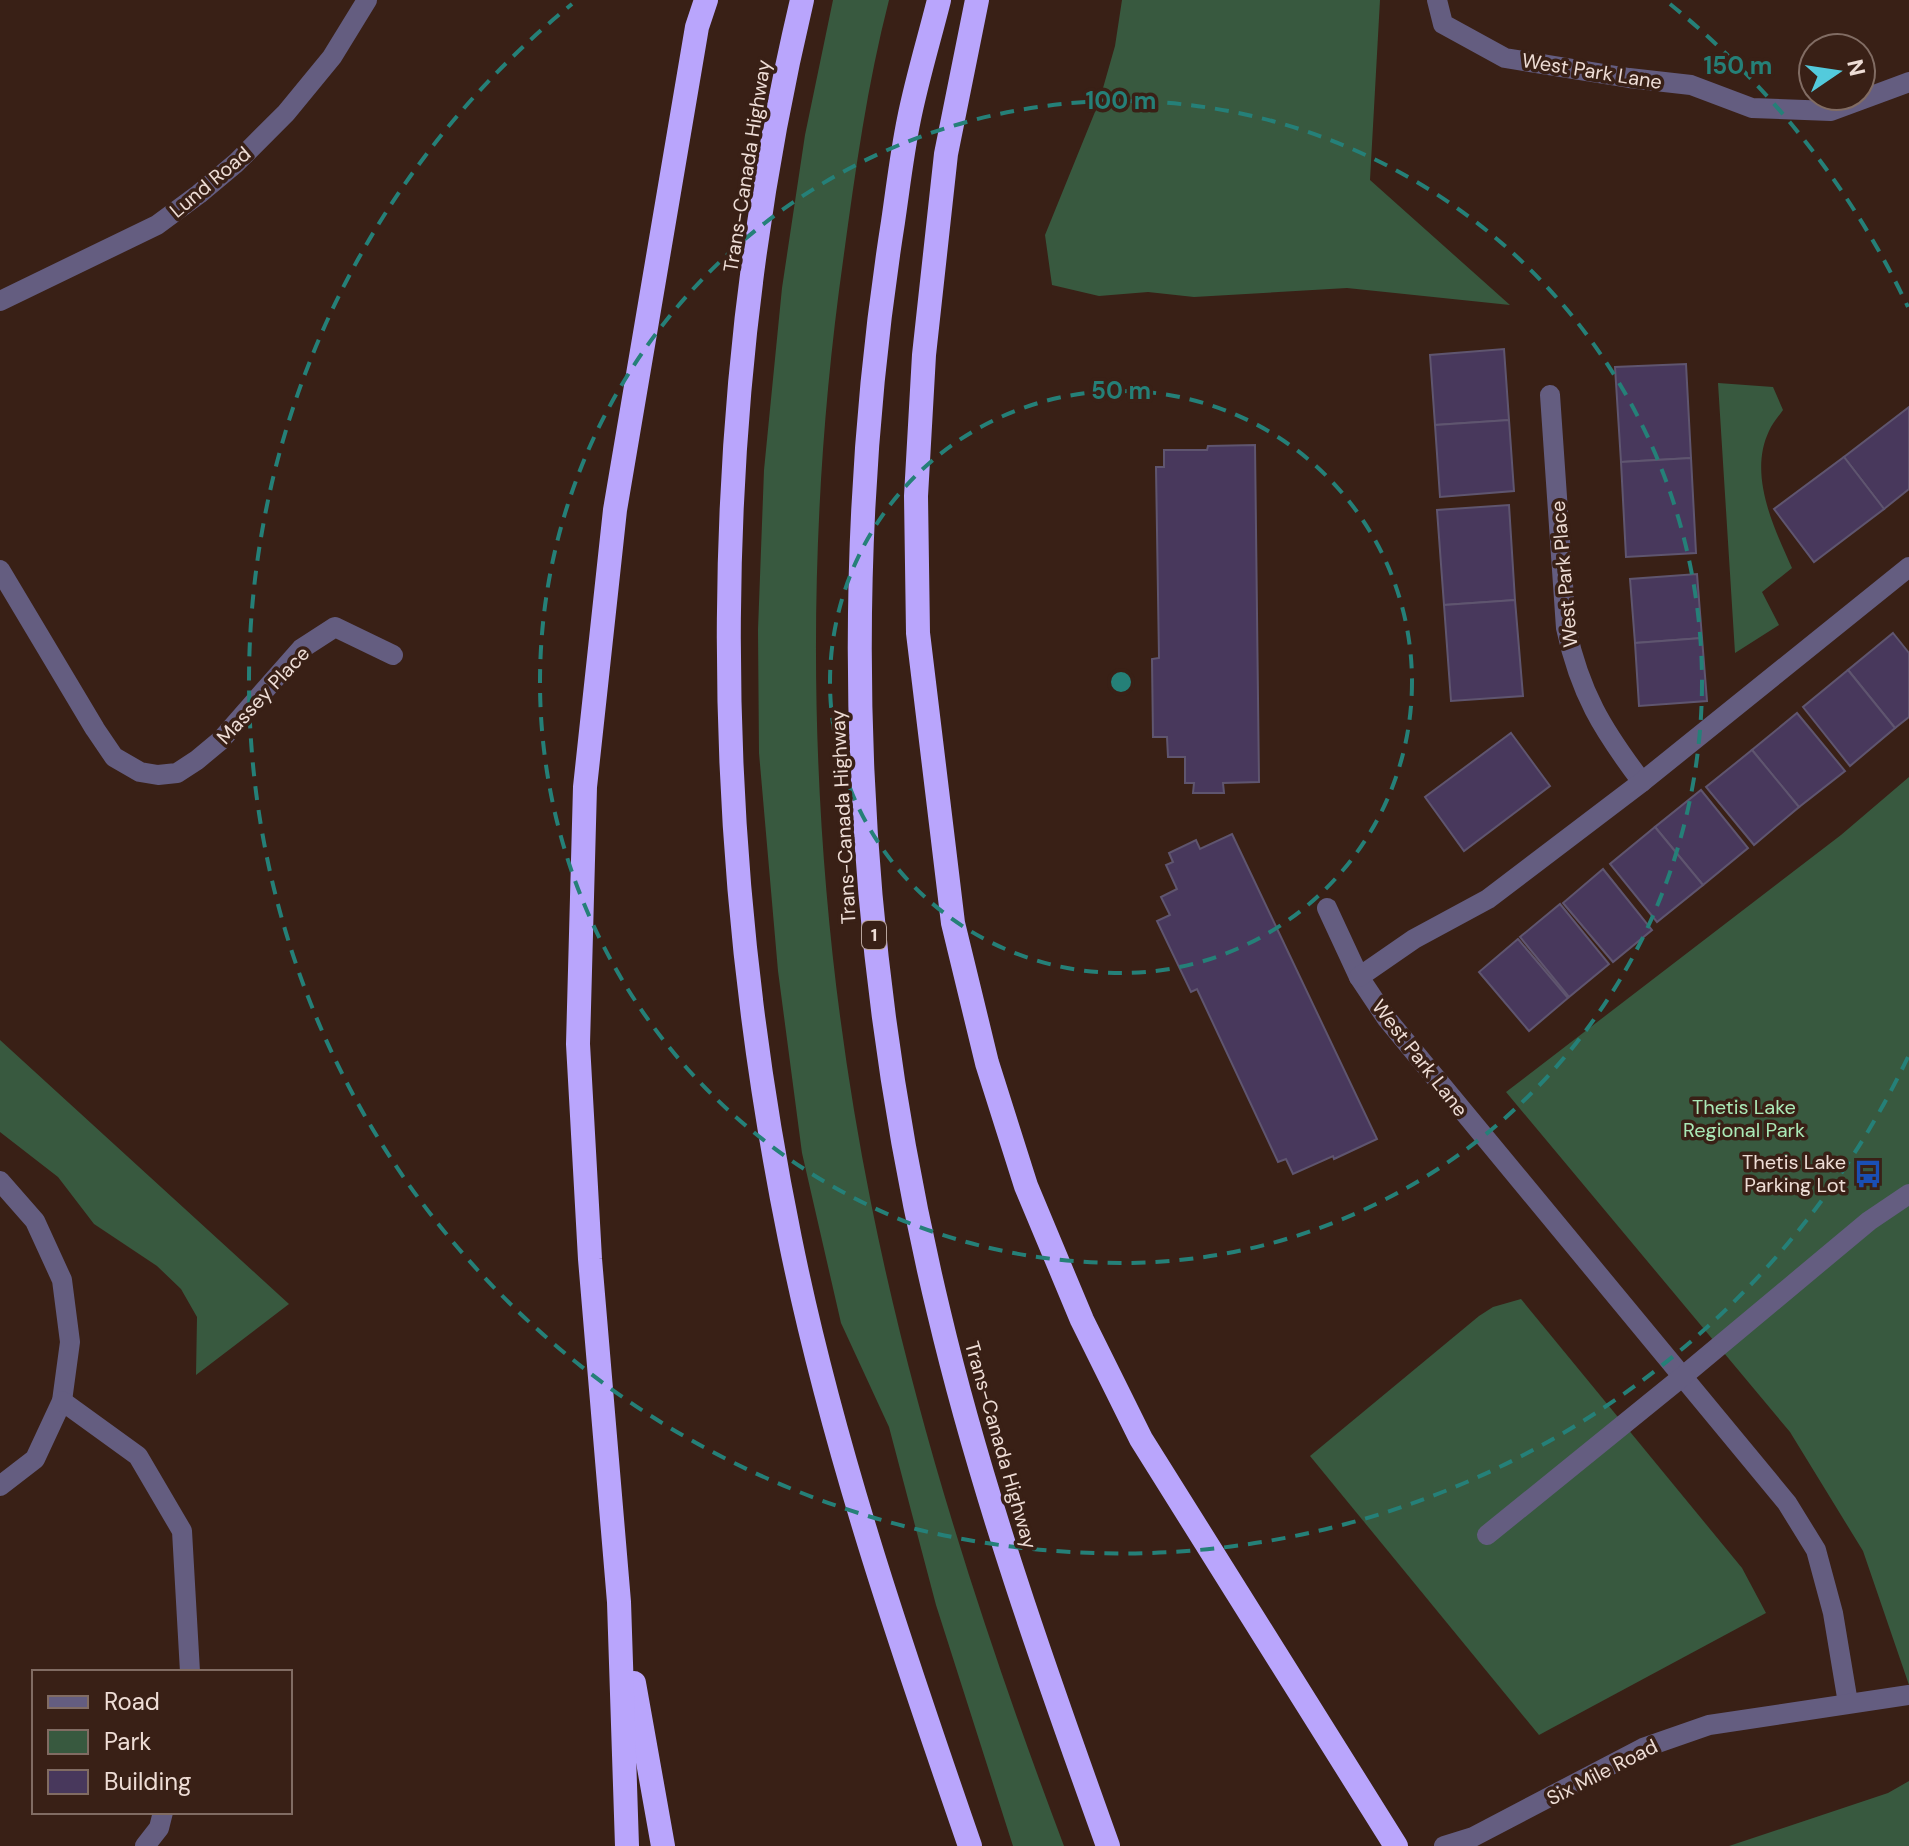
<svg xmlns="http://www.w3.org/2000/svg" width="1909" height="1846" viewBox="0 0 1909 1846" font-family="'DM Sans',sans-serif">
<style>
.green{fill:#38593f}
.building{fill:#48385c;stroke:#5f556f;stroke-width:2}
.lines{fill:none;stroke-linecap:round;stroke-linejoin:round}
.minor{stroke:#645d80;stroke-width:20}
.highway{stroke:#b9a5fc;stroke-width:24}
.ring{fill:none;stroke:#258078;stroke-width:4;stroke-dasharray:14 10}
.labels{text-anchor:middle;stroke-width:7;stroke-linejoin:round;paint-order:stroke}
.shield{fill:#392016;stroke:#b8a49c;stroke-width:2}
.shield-label{font-size:18px;font-weight:bold;fill:#eeddd6}
.street-label{font-size:20px;fill:#eeddd6;stroke:#392016}
.park-label{font-size:20px;fill:#aae8b6;stroke:#392016}
.poi-label{font-size:20px;fill:#eeddd6;stroke:#392016;text-anchor:end}
.centre{fill:#258078;stroke:#392016;stroke-width:4}
.ring-label{font-size:24px;text-anchor:middle;font-weight:bold;fill:#258078;stroke:#392016;stroke-width:7;stroke-linejoin:round;paint-order:stroke}
</style>
<rect width="100%" height="100%" fill="#392016"/>
<!-- green -->
<g class="green">
<path d="M833,0H889C867,85 855,174 843,261C799,573 809,894 871,1203C915,1422 985,1637 1064,1846H1013L1012,1843L936,1605L889,1427L841,1323L802,1153L778,971L759,753L758,630L764,470L782,288L805,135Z"/>
<path d="M1122,0H1380L1370,180L1510,305L1347,288L1194,297L1148,292L1099,296L1052,285L1045,235L1099,102L1115,46Z"/>
<path d="M1718,383L1773,387L1783,410C1778,417 1772,424 1769,431C1748,475 1774,528 1792,568L1762,592L1779,625L1735,653Z"/>
<path d="M1909,777V1685L1863,1551L1790,1432L1506,1092L1841,835Z"/>
<path d="M0,1040L289,1304L196,1375L197,1317L181,1289L157,1266L94,1224L58,1177L0,1132Z"/>
<path d="M1521,1299L1742,1568L1766,1613L1539,1735L1310,1456L1479,1316L1493,1307Z"/>
<path d="M1909,1781V1846H1729L1888,1793Z"/>
</g>
<!-- building -->
<g class="building">
<path d="M1504,349L1509,420L1435,425L1430,355Z"/>
<path d="M1686,364L1691,458L1621,462L1615,367Z"/>
<path d="M1909,407V489L1884,509L1844,457Z"/>
<path d="M1509,420L1514,491L1440,497L1435,425Z"/>
<path d="M1255,445L1259,782L1223,783L1224,793H1193L1194,783H1185V757H1168L1167,737H1153L1152,659L1159,658L1156,467H1164V450H1207L1208,446Z"/>
<path d="M1844,457L1884,509L1814,562L1774,509Z"/>
<path d="M1691,458L1696,553L1626,557L1621,462Z"/>
<path d="M1509,505L1515,600L1444,605L1437,510Z"/>
<path d="M1697,574L1702,638L1635,643L1630,579Z"/>
<path d="M1515,600L1523,696L1451,701L1444,605Z"/>
<path d="M1893,633L1909,653V717L1895,728L1848,670Z"/>
<path d="M1702,638L1707,701L1639,706L1635,643Z"/>
<path d="M1848,670L1895,728L1850,766L1803,707Z"/>
<path d="M1797,713L1845,771L1799,807L1752,750Z"/>
<path d="M1511,733L1550,786L1464,851L1425,797Z"/>
<path d="M1752,750L1799,807L1754,845L1706,787Z"/>
<path d="M1701,790L1748,848L1703,885L1655,827Z"/>
<path d="M1655,827L1703,885L1657,922L1610,864Z"/>
<path d="M1232,834L1377,1139L1334,1159L1333,1156L1293,1174L1286,1159L1278,1162L1197,989L1191,992L1157,921L1170,915L1161,897L1177,889L1166,865L1173,862L1169,853L1196,840L1200,849Z"/>
<path d="M1603,869L1652,930L1613,962L1563,903Z"/>
<path d="M1560,904L1609,964L1569,997L1520,937Z"/>
<path d="M1518,939L1568,998L1529,1031L1479,972Z"/>
</g>
<g class="lines">
<!-- minor -->
<g class="minor">
<path d="M1437,0L1443,24L1505,58L1629,78L1691,85L1752,108L1831,111L1909,82"/>
<path d="M0,301L157,225L199,194L236,163L286,113L332,57L367,0"/>
<path d="M1550,395L1566,628C1580,693 1602,729 1642,782"/>
<path d="M0,570L95,729L114,757L140,772L158,775L177,773L197,760L221,740L301,649L335,627L393,655"/>
<path d="M1327,908L1359,977L1387,1019L1787,1503L1816,1550L1833,1613L1848,1703"/>
<path d="M1359,977L1414,939L1488,899L1642,782L1909,567"/>
<path d="M0,1181L35,1221L62,1280L70,1342L62,1401L35,1459L0,1486"/>
<path d="M62,1401L138,1456L182,1531L190,1672"/>
<path d="M1487,1535L1682,1377L1869,1221L1909,1194"/>
<path d="M145,1846L159,1828L163,1812"/>
<path d="M1444,1846L1473,1837L1643,1748L1709,1725L1909,1695"/>
</g>
<!-- highway -->
<g class="highway">
<path d="M802,0C706,405 707,832 790,1239C832,1446 901,1647 970,1846"/>
<path d="M939,0C929,40 917,79 909,119C902,153 898,188 893,222C836,584 853,957 939,1313C982,1494 1045,1671 1108,1846"/>
<path d="M977,0L946,154L924,355L916,496L918,633L953,923L987,1063L1026,1186L1082,1320L1141,1439L1396,1846"/>
<path d="M634,1683L663,1846"/>
<path d="M627,1846L619,1602L590,1259L578,1044L585,787L615,510L697,27L706,0"/>
</g>
</g>
<!-- distance rings -->
<g class="ring">
<circle cx="1121" cy="682" r="291"/>
<circle cx="1121" cy="682" r="581"/>
<path d="M1908 1057A872 872 0 1 1 572 4M1670 4A872 872 0 0 1 1908 307"/>
</g>
<!-- icons -->
<defs>
<symbol id="bus-bare" viewBox="-9 -9 18 18"><path d="M-5-6H5V4H4V6H2V4H-2V6H-4V4H-5ZM-3.5-4V0h7V-4ZM-3.5 1.2v1.5H-2V1.2ZM2 1.2v1.5H3.5V1.2Z" fill="#1a4fb4" stroke="#392016" stroke-width="2.5" paint-order="stroke"/></symbol>
</defs>
<g fill-rule="evenodd">
<use href="#bus-bare" x="1848" y="1154" width="40" height="40"/>
</g>
<g class="labels">
<!-- shield labels -->
<rect class="shield" x="862" y="921" width="24" height="28" rx="6"/>
<g class="shield-label">
<text x="874" y="941">1</text>
</g>
<!-- street labels -->
<g class="street-label">
<text transform="translate(1592 71) rotate(9)" y="7">West Park Lane</text>
<text transform="translate(747 166) rotate(-81)" y="7">Trans-Canada Highway</text>
<text transform="translate(210 182) rotate(-40)" y="7">Lund Road</text>
<text transform="translate(1564 574) rotate(-95)" y="7">West Park Place</text>
<text transform="translate(263 695) rotate(-47)" y="7">Massey Place</text>
<text transform="translate(843 817) rotate(-93)" y="7">Trans-Canada Highway</text>
<text transform="translate(1420 1058) rotate(52)" y="7">West Park Lane</text>
<text transform="translate(1001 1445) rotate(74)" y="7">Trans-Canada Highway</text>
<text transform="translate(1602 1772) rotate(-27)" y="7">Six Mile Road</text>
</g>
<!-- park labels -->
<g class="park-label">
<text x="1744" y="1114">Thetis Lake<tspan x="1744" dy="23">Regional Park</tspan></text>
</g>
<!-- poi labels -->
<g class="poi-label">
<text x="1846" y="1169">Thetis Lake<tspan x="1846" dy="23">Parking Lot</tspan></text>
</g>
</g>
<circle cx="1121" cy="682" r="12" class="centre"/>
<g class="ring-label">
<text x="1738" y="74">150 m</text>
<text x="1121" y="109">100 m</text>
<text x="1121" y="399">50 m</text>
</g>
<!-- legend -->
<rect x="32" y="1670" width="260" height="144" fill="#392016" stroke="#816c63" stroke-width="2"/>
<rect x="48" y="1696" width="40" height="12" fill="#645d80" stroke="#816c63" stroke-width="2"/>
<text x="104" y="1710" font-size="24" fill="#eeddd6">Road</text>
<rect x="48" y="1730" width="40" height="24" fill="#38593f" stroke="#816c63" stroke-width="2"/>
<text x="104" y="1750" font-size="24" fill="#eeddd6">Park</text>
<rect x="48" y="1770" width="40" height="24" fill="#48385c" stroke="#816c63" stroke-width="2"/>
<text x="104" y="1790" font-size="24" fill="#eeddd6">Building</text>
<!-- north arrow -->
<g transform="translate(1837 72) rotate(77)"><circle r="38" fill="#392016" stroke="#816c63" stroke-width="2"/>
<path d="M0-6L14 30L0 20L-14 30Z" fill="#53cadc"/>
<text y="-12" font-size="22" font-weight="bold" text-anchor="middle" fill="#eeddd6">N</text>
</g>
</svg>
